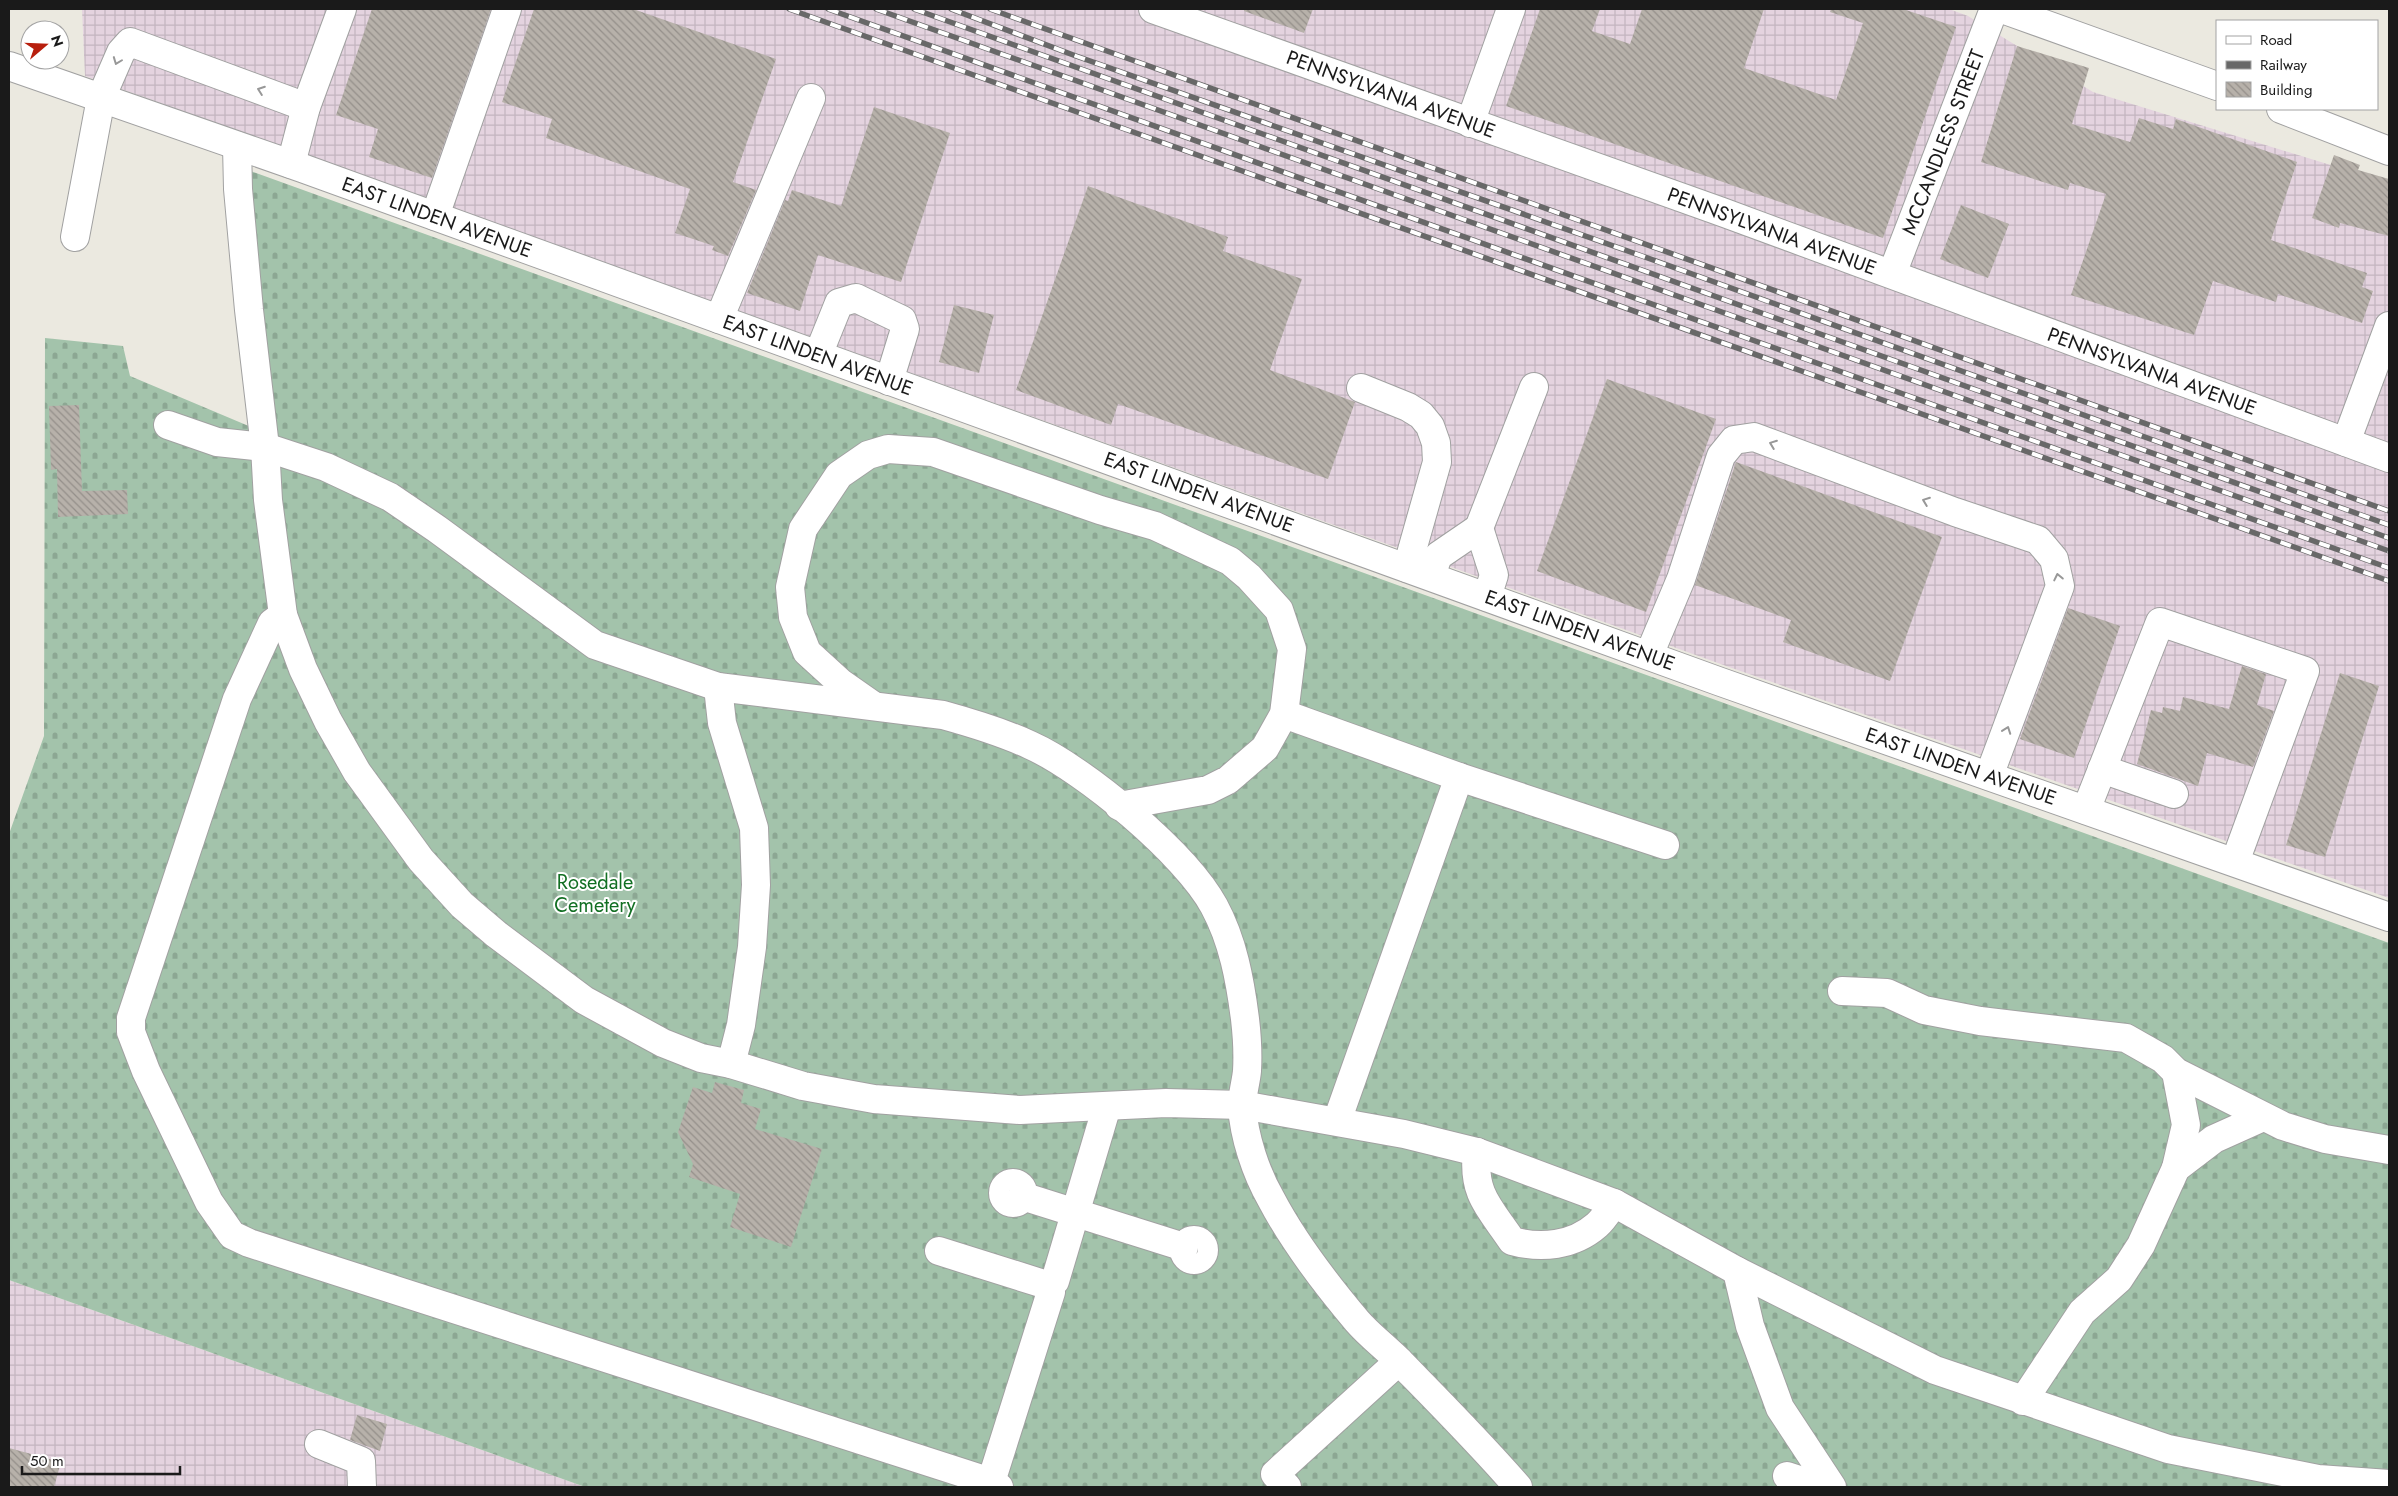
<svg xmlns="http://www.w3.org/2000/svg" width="2398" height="1496" viewBox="0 0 2398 1496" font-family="Jost,sans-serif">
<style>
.industrial{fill:url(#industrial-grid)}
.cemetery{fill:url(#cemetery-stones)}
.building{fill:url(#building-back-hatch)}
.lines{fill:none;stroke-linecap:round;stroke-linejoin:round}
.minor-casing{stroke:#a1a1a1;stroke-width:30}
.minor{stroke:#fff;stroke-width:28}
.rail-casing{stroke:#686868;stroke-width:5.5}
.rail{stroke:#fff;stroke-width:4;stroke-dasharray:11;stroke-linecap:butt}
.oneway{stroke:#989898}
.labels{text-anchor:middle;stroke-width:4;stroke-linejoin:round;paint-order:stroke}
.street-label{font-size:20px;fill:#1a1a1a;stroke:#fff}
.park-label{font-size:20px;fill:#126f23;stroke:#fff}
</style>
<defs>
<pattern id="industrial-grid" width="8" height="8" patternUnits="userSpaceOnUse" patternTransform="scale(1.25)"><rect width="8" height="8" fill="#e4d3df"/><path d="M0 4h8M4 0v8" fill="none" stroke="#c3b5bf"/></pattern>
<pattern id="cemetery-stones" width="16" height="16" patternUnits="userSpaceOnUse" patternTransform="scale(1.25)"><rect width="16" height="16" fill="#a3c3ab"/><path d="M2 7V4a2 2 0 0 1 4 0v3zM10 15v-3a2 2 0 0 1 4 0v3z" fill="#8ca793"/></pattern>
<pattern id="building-back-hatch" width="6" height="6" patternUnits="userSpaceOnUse" patternTransform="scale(1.25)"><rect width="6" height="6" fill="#b7b1aa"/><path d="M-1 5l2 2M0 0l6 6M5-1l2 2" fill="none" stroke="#948f8a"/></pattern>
</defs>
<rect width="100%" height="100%" fill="#ebe9e0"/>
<!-- industrial -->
<g class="industrial">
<path d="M82,9H1949L1968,16L2093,92L2389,183V898L1729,667L85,76Z"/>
<path d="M9,1280L585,1487H9Z"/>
</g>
<!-- cemetery -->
<path class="cemetery" d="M231,164L2389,943V1487H585L9,1280V834L44,736L45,338L123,346L130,376L251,427Z"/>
<!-- building -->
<g class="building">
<path d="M372,9H491L432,178L369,157L378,129L336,115Z"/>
<path d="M534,9H633L776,59L733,182L756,190L728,256L712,250L714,246L675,233L690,189L546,138L552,119L502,102Z"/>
<path d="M1244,9H1313L1304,33L1244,11Z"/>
<path d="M1540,9H1600L1592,31L1630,44L1642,9H1764L1744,68L1836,100L1863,23L1830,12L1831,9H1903L1956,27L1883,238L1506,106Z"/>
<path d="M2017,46L2089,68L2072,124L2130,142L2139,118L2173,129L2176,119L2297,162L2271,240L2367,273L2362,287L2373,291L2362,323L2278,294L2276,302L2213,281L2194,335L2071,295L2106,194L2070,183L2068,190L1981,162Z"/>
<path d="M874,107L950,133L901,282L818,255L800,311L747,293L785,200L788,201L792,190L841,206Z"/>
<path d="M2334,155L2360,165L2358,170L2389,179V236L2340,223L2339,228L2312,218Z"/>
<path d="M1088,186L1228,237L1223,251L1302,279L1270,370L1355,402L1328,479L1118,404L1111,425L1016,390Z"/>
<path d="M1961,205L2009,224L1988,278L1940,259Z"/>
<path d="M954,305L994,315L979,373L939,362Z"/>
<path d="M1607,379L1716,419L1646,612L1537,571Z"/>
<path d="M79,405L82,491L127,490L128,514L58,517L57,469L51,470L49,406Z"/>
<path d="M1736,462L1942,537L1890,681L1783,642L1791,620L1695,585Z"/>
<path d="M2068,608L2120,626L2074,758L2020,739Z"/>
<path d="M2242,666L2266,674L2257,705L2274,711L2253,767L2207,753L2198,786L2137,764L2151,710L2162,713L2163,707L2180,711L2183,697L2229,709Z"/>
<path d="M2340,673L2379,686L2325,857L2286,845Z"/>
<path d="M715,1082L744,1090L741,1103L761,1109L755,1129L822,1149L791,1247L730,1227L740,1194L689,1177L693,1164L678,1132L693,1087L712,1093Z"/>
<path d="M357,1415L387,1424L380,1451L350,1440Z"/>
<path d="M9,1448L61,1462L54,1487H9Z"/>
</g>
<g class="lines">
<defs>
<g id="minor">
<path d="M1153,9L1722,212L2389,458"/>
<path d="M2002,9L2217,86"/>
<path d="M9,66L302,168L1718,681L2389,917"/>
<path d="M2281,109L2389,151"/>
<path d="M1470,123L1511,9"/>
<path d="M237,146L238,189L249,310L265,447L268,500L283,615L303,669L328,721L357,772L421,860L462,905L496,934L584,1000L663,1043L701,1058L731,1064L803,1086L874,1099L1020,1110L1166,1103L1242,1105L1404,1134L1477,1152L1614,1203L1737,1271L1935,1370L2168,1449L2318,1479L2389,1484"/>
<path d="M291,164L306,107L342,9"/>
<path d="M435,216L507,9"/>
<path d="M75,237L101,98L121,52L130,42L306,107"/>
<path d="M1892,274L1994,9"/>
<path d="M719,319L811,98"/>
<path d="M818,355L839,303L856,298L902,320L905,329L889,381"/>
<path d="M1361,388L1408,407L1421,415L1430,426L1436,443L1437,462L1407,568"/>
<path d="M168,425L217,442L265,447L326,467L390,497L437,529L595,645L718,687L943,715C972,723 1002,732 1030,745C1084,769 1186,854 1214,906C1233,941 1240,980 1245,1019C1247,1036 1248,1054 1247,1071C1246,1082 1242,1095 1242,1106C1244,1137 1256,1173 1271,1199C1294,1243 1325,1283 1357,1321C1369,1335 1385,1347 1398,1360C1439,1402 1480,1443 1518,1487"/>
<path d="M2346,442L2389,326"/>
<path d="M1479,528L1534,387"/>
<path d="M1431,576L1438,556L1479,528L1494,575L1487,597"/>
<path d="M283,615L272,623L237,699L131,1018V1032L146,1071L209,1202L232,1235L249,1243L991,1482L999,1487"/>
<path d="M1649,655L1681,579L1721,456L1734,440L1754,437L1955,512L2038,540L2054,559L2060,586L1989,776"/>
<path d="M718,687L722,723L754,828L756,885L752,947L741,1025L731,1064"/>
<path d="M871,704L841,683L807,652L793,617L790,587L803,529L839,475L868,455L888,449L933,452L1100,510L1155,526L1230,561L1249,577L1279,610L1292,649L1284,714L1265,748L1228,780L1208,790L1119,806"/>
<path d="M1284,714L1459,777L1665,845"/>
<path d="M2102,769L2174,794"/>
<path d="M2086,810L2160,622L2305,671L2235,862"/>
<path d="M1842,991L1887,993L1924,1010L1980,1021L2126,1038L2163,1059L2176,1072L2283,1126L2325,1139L2389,1150"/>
<path d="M1337,1121L1459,777"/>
<path d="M1477,1152C1472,1194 1490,1208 1512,1241C1541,1249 1573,1246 1597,1225C1604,1219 1609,1210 1614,1203"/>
<path d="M2176,1168L2186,1125L2176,1072"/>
<circle cx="1013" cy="1193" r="10"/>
<path d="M1022,1196L1184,1247"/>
<circle cx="1194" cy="1250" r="10"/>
<path d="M939,1251L1047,1285"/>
<path d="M1737,1271L1750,1326L1780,1408L1832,1487"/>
<path d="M1055,1281L1107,1106"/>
<path d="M2023,1401L2082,1312L2119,1279L2141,1245L2176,1168L2214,1139L2263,1117"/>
<path d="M319,1444L361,1461L362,1487"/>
<path d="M1787,1476L1821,1487"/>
<path d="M991,1482L1051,1292"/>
<path d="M1287,1487L1275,1474L1399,1361"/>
</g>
</defs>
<!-- minor casing -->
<use href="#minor" class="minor-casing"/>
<!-- minor -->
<use href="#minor" class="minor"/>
<defs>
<g id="rail">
<path d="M789,9L2389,581"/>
<path d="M828,9L2389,568"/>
<path d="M876,9L2389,551"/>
<path d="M914,9L2389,538"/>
<path d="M951,9L1076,56L1642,256L2389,525"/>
<path d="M990,9L2389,511"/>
</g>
</defs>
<!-- rail casing -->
<use href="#rail" class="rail-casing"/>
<!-- rail -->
<use href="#rail" class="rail"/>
</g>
<!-- one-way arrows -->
<defs><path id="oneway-chevron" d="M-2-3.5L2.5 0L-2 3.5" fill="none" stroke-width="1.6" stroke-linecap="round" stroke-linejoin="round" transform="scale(1.25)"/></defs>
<g class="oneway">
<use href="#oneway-chevron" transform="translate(117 61) rotate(111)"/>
<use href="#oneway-chevron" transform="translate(261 90) rotate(-160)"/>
<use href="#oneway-chevron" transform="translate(1773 444) rotate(-159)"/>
<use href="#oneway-chevron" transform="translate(1926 501) rotate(-159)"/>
<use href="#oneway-chevron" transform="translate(2058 577) rotate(-102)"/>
<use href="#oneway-chevron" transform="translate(2007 730) rotate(-70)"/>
</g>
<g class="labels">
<!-- street labels -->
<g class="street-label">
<text transform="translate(1391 94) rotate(20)" y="7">PENNSYLVANIA AVENUE</text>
<text transform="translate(1943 142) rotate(-69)" y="7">MCCANDLESS STREET</text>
<text transform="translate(437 217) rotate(20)" y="7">EAST LINDEN AVENUE</text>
<text transform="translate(1772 231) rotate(20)" y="7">PENNSYLVANIA AVENUE</text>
<text transform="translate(818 355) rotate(20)" y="7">EAST LINDEN AVENUE</text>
<text transform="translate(2152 371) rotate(20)" y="7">PENNSYLVANIA AVENUE</text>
<text transform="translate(1199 492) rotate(20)" y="7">EAST LINDEN AVENUE</text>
<text transform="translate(1580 630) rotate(20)" y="7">EAST LINDEN AVENUE</text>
<text transform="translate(1961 766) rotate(19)" y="7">EAST LINDEN AVENUE</text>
</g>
<!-- park labels -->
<g class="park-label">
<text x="595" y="889">Rosedale<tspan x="595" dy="23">Cemetery</tspan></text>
</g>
</g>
<!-- border -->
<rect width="2398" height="1496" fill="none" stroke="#1a1a1a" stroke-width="20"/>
<!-- legend -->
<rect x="2216" y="20" width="162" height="90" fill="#ffffff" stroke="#a3a3a3"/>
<rect x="2226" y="36" width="25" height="8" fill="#ffffff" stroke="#a3a3a3"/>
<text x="2260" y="45" font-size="15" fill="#1a1a1a">Road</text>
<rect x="2226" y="61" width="25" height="8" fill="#686868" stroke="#a3a3a3"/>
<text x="2260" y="70" font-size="15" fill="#1a1a1a">Railway</text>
<rect x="2226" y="82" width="25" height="15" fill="url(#building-back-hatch)" stroke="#a3a3a3"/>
<text x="2260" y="95" font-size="15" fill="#1a1a1a">Building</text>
<!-- north arrow -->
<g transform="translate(45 45) rotate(71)"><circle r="24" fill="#ffffff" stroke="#a3a3a3"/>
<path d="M0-4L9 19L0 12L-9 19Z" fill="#b81f0d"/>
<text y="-8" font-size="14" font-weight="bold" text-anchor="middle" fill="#1a1a1a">N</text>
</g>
<!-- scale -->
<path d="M22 1466v8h158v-8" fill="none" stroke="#1a1a1a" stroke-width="2.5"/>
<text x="30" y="1466" font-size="15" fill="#1a1a1a" stroke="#ffffff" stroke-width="4" paint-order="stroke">50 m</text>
</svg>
